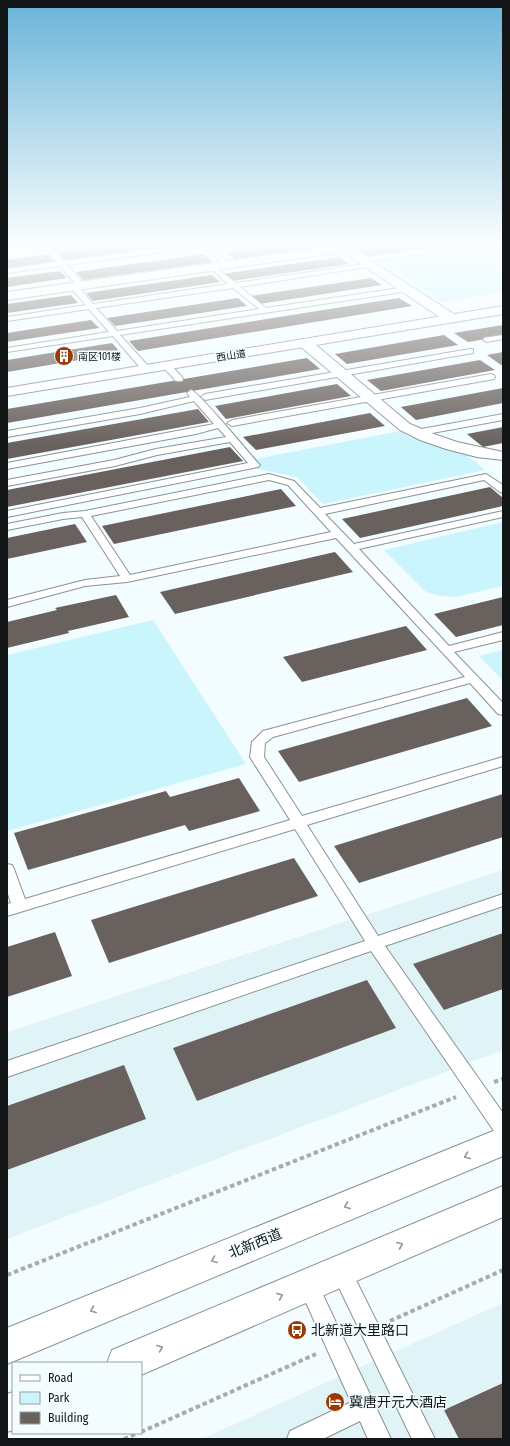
<svg xmlns="http://www.w3.org/2000/svg" width="510" height="1446" viewBox="0 0 510 1446" font-family="'Fira Sans Condensed','Noto Sans SC',sans-serif">
<style>
.built{fill:#e0f4f7}
.green{fill:#caf5fc}
.building{fill:#69615e}
.lines{fill:none;stroke-linecap:round;stroke-linejoin:round}
.service-casing{stroke:#899394;stroke-width:2}
.minor-casing{stroke:#899394;stroke-width:2}
.tertiary-casing{stroke:#899394;stroke-width:2}
.primary-casing{stroke:#899394;stroke-width:2}
.path{stroke:#a5adae;stroke-width:4;stroke-dasharray:4.5 3;stroke-linecap:butt}
.service{fill:#fff;fill-rule:evenodd}
.minor{fill:#fff;fill-rule:evenodd}
.tertiary{fill:#fff;fill-rule:evenodd}
.primary{fill:#fff;fill-rule:evenodd}
.oneway{stroke:#949696}
.labels{text-anchor:middle;stroke-width:3.5;stroke-linejoin:round;paint-order:stroke}
.far-street-label{font-size:10px;fill:#121616;stroke:#f3fdff}
.far-poi-label{font-size:10px;fill:#121616;stroke:#f3fdff;text-anchor:start}
.near-street-label{font-size:14px;fill:#121616;stroke:#f3fdff}
.near-poi-label{font-size:14px;fill:#121616;stroke:#f3fdff;text-anchor:start}
</style>
<rect width="100%" height="100%" fill="#f3fdff"/>
<!-- built -->
<g class="built">
<path d="M503,870V1050L7,1239V1032Z"/>
<path d="M503,1303V1439H202L367,1364Z"/>
</g>
<!-- green -->
<g class="green">
<path d="M503,243V292L442,302L379,261Z"/>
<path d="M400,431L409,437L467,455L485,470L323,504L297,477L258,469L250,460Z"/>
<path d="M503,522V586L456,597L441,596L426,592L384,550Z"/>
<path d="M153,620L246,764L7,831V655Z"/>
<path d="M503,650V681L479,656Z"/>
</g>
<!-- building -->
<g class="building">
<path d="M7,243H28L31,245L7,248Z"/>
<path d="M130,243L183,244L65,260L58,252Z"/>
<path d="M296,243H307L315,248L236,260L227,252Z"/>
<path d="M406,243L451,244L368,256L358,250Z"/>
<path d="M48,254L54,261L7,268V260Z"/>
<path d="M204,254L213,262L83,280L76,272Z"/>
<path d="M340,257L349,264L231,281L222,274Z"/>
<path d="M60,271L67,278L7,287V278Z"/>
<path d="M212,275L220,282L93,301L86,293Z"/>
<path d="M371,278L382,285L259,304L250,296Z"/>
<path d="M71,295L78,303L7,313V304Z"/>
<path d="M238,298L247,306L115,326L107,318Z"/>
<path d="M399,298L412,306L138,351L129,341Z"/>
<path d="M91,320L99,328L7,342V333Z"/>
<path d="M503,325V336L468,342L454,333Z"/>
<path d="M444,335L458,345L347,364L335,354Z"/>
<path d="M112,343L121,353L7,372V360Z"/>
<path d="M503,352V365H501L487,355Z"/>
<path d="M307,358L320,369L7,423V409Z"/>
<path d="M480,360L495,370L381,391L367,380Z"/>
<path d="M337,384L351,396L226,419L215,406Z"/>
<path d="M503,388V403L416,420L401,407Z"/>
<path d="M198,409L209,422L7,459V443Z"/>
<path d="M370,413L385,426L256,450L243,437Z"/>
<path d="M503,427V443L483,447L467,434Z"/>
<path d="M230,447L243,461L7,507V490Z"/>
<path d="M490,487L503,498V506L360,538L342,519Z"/>
<path d="M281,489L296,506L114,544L102,526Z"/>
<path d="M75,524L87,542L7,559V538Z"/>
<path d="M335,552L353,572L175,614L160,592Z"/>
<path d="M116,595L129,617L68,631L69,633L7,648V622L57,610L55,608Z"/>
<path d="M503,597V625L456,637L434,614Z"/>
<path d="M406,626L427,650L302,682L283,657Z"/>
<path d="M467,698L492,726L299,782L278,751Z"/>
<path d="M239,778L260,811L189,831L185,825L28,870L14,833L166,791L170,797Z"/>
<path d="M503,794V837L359,883L334,846Z"/>
<path d="M294,858L318,896L109,963L91,920Z"/>
<path d="M55,932L72,976L7,997V947Z"/>
<path d="M503,933V989L444,1010L413,964Z"/>
<path d="M367,980L396,1028L197,1101L173,1048Z"/>
<path d="M124,1065L146,1119L7,1170V1106Z"/>
<path d="M503,1383V1439H459L444,1410Z"/>
</g>
<g class="lines">
<defs>
<g id="service">
<path d="M41,243H56L49,245L64,261L198,243H222L209,246L231,264L226,265L202,247L67,265L85,285L81,287H78L60,266L7,273V269L57,262L42,245Z"/>
<path d="M313,243H320L330,250L325,251Z"/>
<path d="M470,243H487L484,245L364,262L361,260L364,258Z"/>
<path d="M371,263L374,265L373,266L240,287L266,308L406,287L410,289L409,291L120,335L149,367L150,369L146,371H143L113,336L7,352V348L109,332L89,309L7,321V317L86,305L69,286L73,284H76L93,304L228,284L210,268V266L212,265L236,283ZM233,288L259,309L117,331L96,308Z"/>
<path d="M503,335V339L487,342L483,340L484,338Z"/>
<path d="M470,349H473V353L205,400L201,397L205,394Z"/>
<path d="M163,363H169L182,377L183,379L182,381H176L163,367L162,365Z"/>
<path d="M491,374L494,375L495,377L494,379L232,426L227,423L232,420Z"/>
<path d="M191,390C199,392 249,453 258,463L260,465L258,467L7,517V511L248,463L230,442L157,455L115,466L7,486V480L114,460L156,449L226,437L218,428L196,434L7,469V463L214,424L194,401L140,414L7,437V431L140,408L190,397L187,393Z"/>
<path d="M503,414V420L416,436L411,433L416,430Z"/>
<path d="M269,474L294,481L320,508L486,474L503,485V493L500,492L484,480L325,514L354,544L503,511V517L359,549L449,646L503,632V640L454,652L503,703V715L498,714L470,683L273,737L265,743L264,757L302,816L503,757V766L307,825L378,936L503,894V906L385,946L503,1113V1136L496,1134L371,951L7,1077V1061L365,941L295,829L7,916V904L11,903L7,891V864L12,865L14,869L25,899L290,820L250,757L252,742L263,731L465,677L336,538L127,582L85,586L7,607V600L85,580L120,576L82,517L63,519L7,530V524L63,513L85,511ZM269,480L288,485L331,532L130,575L91,516Z"/>
<path d="M341,1261L348,1264L435,1439H412L331,1271L334,1264Z"/>
<path d="M308,1275L315,1278L391,1439H368L360,1421L323,1439H287L290,1431L351,1402L298,1285L301,1278Z"/>
</g>
<g id="minor">
<path d="M343,243H356L351,247L457,316L458,319L457,322H447L343,252L7,300V292L341,245Z"/>
<path d="M305,339L310,340L410,424L431,433L457,442L503,452V460L477,457L446,449L420,440L400,430L300,346L298,343L300,340Z"/>
</g>
<path id="tertiary" d="M503,306V314L7,396V388Z"/>
<g id="primary">
<path d="M503,1127V1156L7,1364V1328Z"/>
<path d="M503,1186V1217L141,1375V1363H107L112,1350Z"/>
<path d="M13,1392V1430L7,1432V1394Z"/>
</g>
</defs>
<!-- service casing -->
<use href="#service" class="service-casing"/>
<!-- minor casing -->
<use href="#minor" class="minor-casing"/>
<!-- tertiary casing -->
<use href="#tertiary" class="tertiary-casing"/>
<!-- primary casing -->
<use href="#primary" class="primary-casing"/>
<!-- path -->
<g class="path">
<path d="M494,1082L503,1079"/>
<path d="M7,1275L456,1097"/>
<path d="M390,1321L503,1270"/>
<path d="M141,1432L316,1354"/>
<path d="M124,1439L138,1433"/>
</g>
<!-- service -->
<use href="#service" class="service"/>
<!-- minor -->
<use href="#minor" class="minor"/>
<!-- tertiary -->
<use href="#tertiary" class="tertiary"/>
<!-- primary -->
<use href="#primary" class="primary"/>
</g>
<!-- one-way arrows -->
<defs><path id="oneway-chevron" d="M-2-3.5L2.5 0L-2 3.5" fill="none" stroke-width="1.6" stroke-linecap="round" stroke-linejoin="round"/></defs>
<g class="oneway">
<use href="#oneway-chevron" transform="translate(467 1156) rotate(158)"/>
<use href="#oneway-chevron" transform="translate(347 1206) rotate(158)"/>
<use href="#oneway-chevron" transform="translate(400 1245) rotate(-23)"/>
<use href="#oneway-chevron" transform="translate(214 1260) rotate(158)"/>
<use href="#oneway-chevron" transform="translate(280 1296) rotate(-23)"/>
<use href="#oneway-chevron" transform="translate(93 1310) rotate(158)"/>
<use href="#oneway-chevron" transform="translate(160 1348) rotate(-23)"/>
</g>
<!-- sky -->
<linearGradient id="sky" x2="0" y2="1"><stop stop-color="#69b3d9"/><stop offset="0.55" stop-color="#fafeff"/><stop offset="1" stop-color="#fafeff" stop-opacity="0"/></linearGradient>
<rect width="510" height="445" fill="url(#sky)"/>
<!-- icons -->
<defs>
<symbol id="building-disc" viewBox="-11 -11 22 22"><circle r="9.5" fill="#9c3801" stroke="#f3fdff"/><path d="M-4-6H4V6H1V3H-1V6H-4ZM-2.5-4.3h1.7v1.8h-1.7ZM.8-4.3h1.7v1.8H.8ZM-2.5-1h1.7V.8h-1.7ZM.8-1h1.7V.8H.8Z" fill="#fff"/></symbol>
<symbol id="bus-disc" viewBox="-11 -11 22 22"><circle r="9.5" fill="#9c3801" stroke="#f3fdff"/><path d="M-5-6H5V4H4V6H2V4H-2V6H-4V4H-5ZM-3.5-4V0h7V-4ZM-3.5 1.2v1.5H-2V1.2ZM2 1.2v1.5H3.5V1.2Z" fill="#fff"/></symbol>
<symbol id="hotel-disc" viewBox="-11 -11 22 22"><circle r="9.5" fill="#9c3801" stroke="#f3fdff"/><path d="M-6-4.5h1.5V1H6V5H4.5V3h-9V5H-6ZM-4 0a1.8 1.8 0 1 1 3.6 0ZM.5 0V-2.5h3Q6-2.5 6 0Z" fill="#fff"/></symbol>
</defs>
<g fill-rule="evenodd">
<use href="#building-disc" x="53" y="345" width="22" height="22"/>
<use href="#bus-disc" x="286" y="1319" width="22" height="22"/>
<use href="#hotel-disc" x="324" y="1391" width="22" height="22"/>
</g>
<g class="labels">
<!-- far-street labels -->
<g class="far-street-label">
<text transform="translate(231 355) rotate(-9)" y="4">西山道</text>
</g>
<!-- far-poi labels -->
<g class="far-poi-label">
<text x="78" y="360">南区101楼</text>
</g>
<!-- near-street labels -->
<g class="near-street-label">
<text transform="translate(255 1243) rotate(-22)" y="5">北新西道</text>
</g>
<!-- near-poi labels -->
<g class="near-poi-label">
<text x="311" y="1335">北新道大里路口</text>
<text x="349" y="1407">冀唐开元大酒店</text>
</g>
</g>
<!-- border -->
<rect width="510" height="1446" fill="none" stroke="#121616" stroke-width="16"/>
<!-- legend -->
<rect x="12" y="1362" width="130" height="72" fill="#f3fdff" stroke="#99a1a2"/>
<rect x="20" y="1375" width="20" height="6" fill="#ffffff" stroke="#99a1a2"/>
<text x="48" y="1382" font-size="12" fill="#121616">Road</text>
<rect x="20" y="1392" width="20" height="12" fill="#caf5fc" stroke="#99a1a2"/>
<text x="48" y="1402" font-size="12" fill="#121616">Park</text>
<rect x="20" y="1412" width="20" height="12" fill="#69615e" stroke="#99a1a2"/>
<text x="48" y="1422" font-size="12" fill="#121616">Building</text>
</svg>
